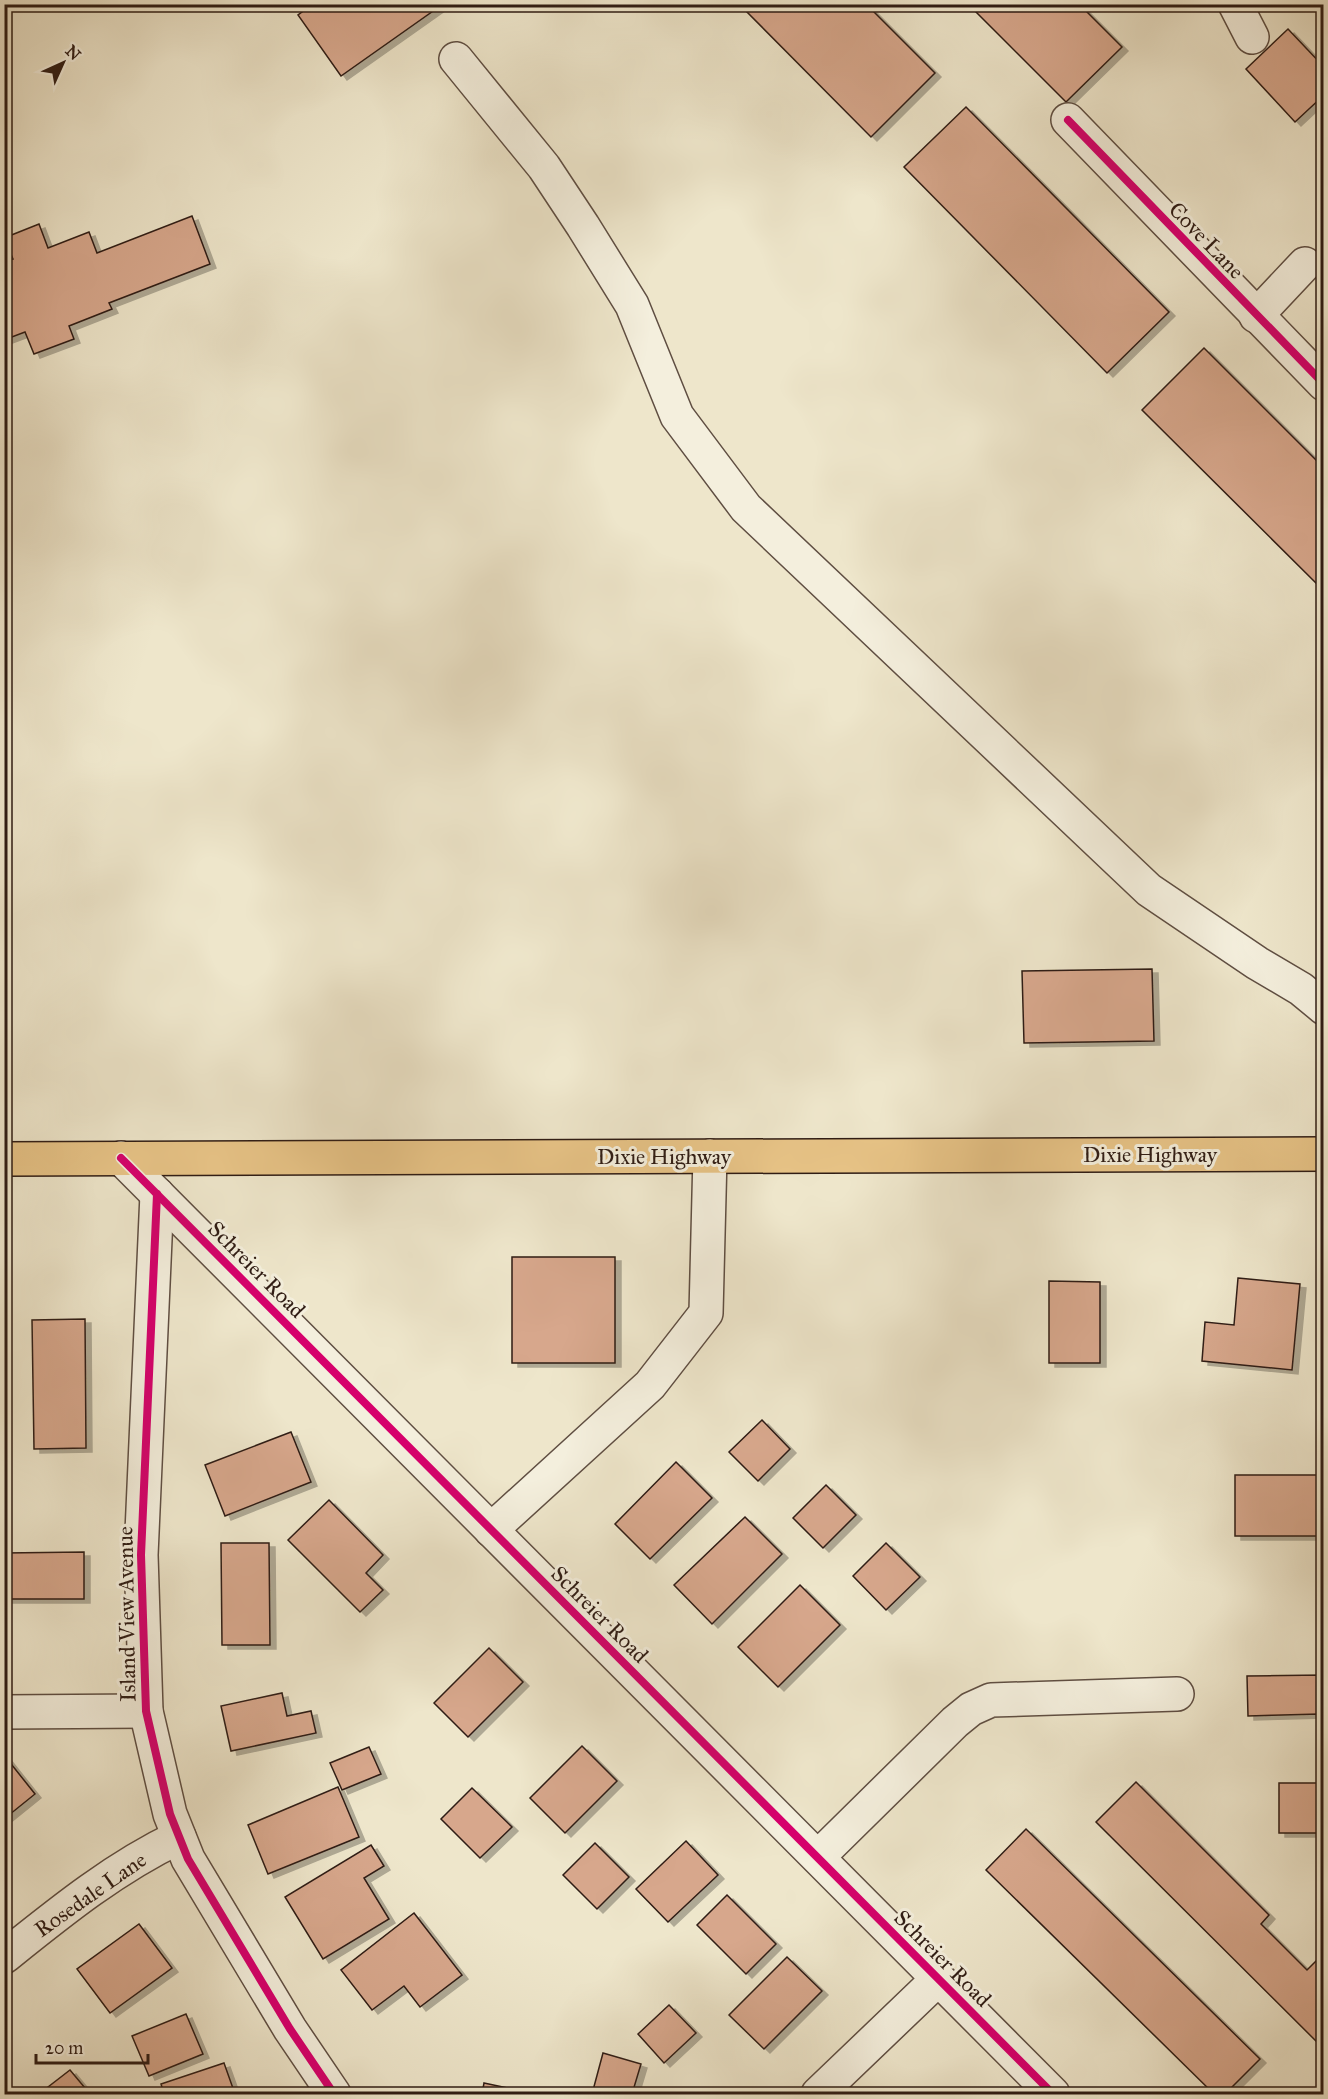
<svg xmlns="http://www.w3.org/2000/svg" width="1328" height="2099" viewBox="0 0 1328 2099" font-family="'IM FELL Great Primer',serif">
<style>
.building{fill:#d7a78c;stroke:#2f1c14;stroke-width:1.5;filter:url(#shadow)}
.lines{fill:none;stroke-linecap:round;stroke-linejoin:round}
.minor-casing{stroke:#5f4e42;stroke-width:36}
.major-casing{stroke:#2f1c14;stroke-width:36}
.minor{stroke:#f4efdd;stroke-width:33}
.major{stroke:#e7c386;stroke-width:33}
.cycleway-casing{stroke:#f4efdd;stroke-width:11}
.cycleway{stroke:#d6006c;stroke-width:8}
.labels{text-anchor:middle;stroke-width:6;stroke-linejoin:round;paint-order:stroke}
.street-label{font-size:22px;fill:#2f1c14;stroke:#f4efdd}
</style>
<defs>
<filter id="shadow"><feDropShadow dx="6" dy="4" stdDeviation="0" flood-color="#0004"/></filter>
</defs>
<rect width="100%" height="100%" fill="#eee6cb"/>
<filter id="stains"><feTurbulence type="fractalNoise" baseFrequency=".00333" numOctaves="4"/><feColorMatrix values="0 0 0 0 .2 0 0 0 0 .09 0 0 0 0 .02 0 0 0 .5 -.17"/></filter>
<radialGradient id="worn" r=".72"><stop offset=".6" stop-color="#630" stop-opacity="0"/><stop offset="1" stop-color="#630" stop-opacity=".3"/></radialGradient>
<!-- building -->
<g class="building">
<path d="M313,4H443L341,76L298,15Z"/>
<path d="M739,4H866L935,73L871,137Z"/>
<path d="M968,4H1079L1122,47L1066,102Z"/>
<path d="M1288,29L1324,67V95L1295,122L1246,69Z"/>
<path d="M966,107L1169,312L1107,373L904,167Z"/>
<path d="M192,216L210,264L109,303L112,309L69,326L74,339L34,354L25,332L4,340V262L13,259L4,238L39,224L48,248L89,232L97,253Z"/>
<path d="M1204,348L1324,468V591L1142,410Z"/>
<path d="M1152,969L1154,1041L1024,1043L1022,971Z"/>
<rect x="512" y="1257" width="103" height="106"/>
<path d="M1238,1278L1300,1284L1292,1370L1202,1361L1205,1322L1234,1325Z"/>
<path d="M1049,1281L1100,1282V1363H1049Z"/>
<path d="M85,1319L86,1448L34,1449L32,1320Z"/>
<path d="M762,1420L790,1449L758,1481L729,1452Z"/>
<path d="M291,1432L311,1482L225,1516L205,1465Z"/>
<path d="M676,1462L712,1498L650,1559L615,1524Z"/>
<rect x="1235" y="1475" width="88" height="61"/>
<path d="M826,1485L856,1515L823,1548L793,1518Z"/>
<path d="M329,1500L383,1555L366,1573L383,1590L360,1612L288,1540Z"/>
<path d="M745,1517L782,1554L712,1624L674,1585Z"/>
<path d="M221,1543H269L270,1645H222Z"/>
<path d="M886,1543L920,1577L886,1610L853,1576Z"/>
<path d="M84,1552V1599H4V1553Z"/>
<path d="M800,1585L840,1625L778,1687L738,1647Z"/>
<path d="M489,1648L523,1682L468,1737L434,1703Z"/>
<path d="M1324,1675V1728H1320L1319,1714L1248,1716L1247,1676Z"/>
<path d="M282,1693L287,1716L311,1711L316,1733L231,1751L221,1706Z"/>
<path d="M582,1746L617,1781L565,1833L530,1798Z"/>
<path d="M369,1747L381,1774L342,1790L330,1763Z"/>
<path d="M4,1755L35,1794L4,1819Z"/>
<path d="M1136,1782L1269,1915L1261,1924L1307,1970L1316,1961L1324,1969V2049L1096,1822Z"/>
<rect x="1279" y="1783" width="45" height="50"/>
<path d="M338,1787L359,1837L268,1874L248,1825Z"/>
<path d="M472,1788L512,1827L480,1858L441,1819Z"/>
<path d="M1026,1829L1260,2059L1225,2094H1214L986,1870Z"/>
<path d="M686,1841L718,1875L668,1922L636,1889Z"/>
<path d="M595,1843L629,1877L597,1909L563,1875Z"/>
<path d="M371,1845L384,1866L364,1878L389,1919L323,1959L285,1897Z"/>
<path d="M727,1895L776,1944L746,1974L697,1925Z"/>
<path d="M414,1913L462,1975L420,2007L404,1986L372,2010L341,1970Z"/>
<path d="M139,1924L172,1968L110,2013L77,1969Z"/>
<path d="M787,1957L822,1991L764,2049L729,2015Z"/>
<path d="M669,2005L696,2033L664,2063L638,2034Z"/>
<path d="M186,2014L203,2054L149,2076L132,2036Z"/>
<path d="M603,2053L641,2064L632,2094H592Z"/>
<path d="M224,2063L235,2094H164L161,2084Z"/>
<path d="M70,2070L90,2094H39Z"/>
<path d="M484,2083L536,2094H482Z"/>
</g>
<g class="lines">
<defs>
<g id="minor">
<path d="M1235,4L1252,37"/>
<path d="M456,59L544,167L583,226L632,305L677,416L746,508L1149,890L1257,963L1301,989L1324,1008"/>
<path d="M1068,120L1324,384"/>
<path d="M1256,316L1305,264"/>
<path d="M121,1158L1053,2094"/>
<path d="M157,1194L141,1555L146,1711L170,1814L188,1859L290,2029L334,2094"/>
<path d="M491,1530L650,1385L706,1313L710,1156"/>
<path d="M4,1712L146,1711"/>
<path d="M818,1857L955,1722L971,1709L991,1700L1177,1694"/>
<path d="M4,1957C60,1912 114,1868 179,1837"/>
<path d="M818,2094L938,1979"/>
</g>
<path id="major" d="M4,1159L1324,1154"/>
</defs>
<!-- minor casing -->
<use href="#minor" class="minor-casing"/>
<!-- major casing -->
<use href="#major" class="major-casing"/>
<!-- minor -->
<use href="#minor" class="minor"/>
<!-- major -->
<use href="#major" class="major"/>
<defs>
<g id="cycleway">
<path d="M1068,120L1324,384"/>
<path d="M121,1158L1053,2094"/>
<path d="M157,1194L141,1555L146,1711L170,1814L188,1859L290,2029L334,2094"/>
</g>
</defs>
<!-- cycleway casing -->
<use href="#cycleway" class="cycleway-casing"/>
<!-- cycleway -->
<use href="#cycleway" class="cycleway"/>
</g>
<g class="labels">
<!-- street labels -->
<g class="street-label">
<text transform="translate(1207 240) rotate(46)" y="8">Cove Lane</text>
<text x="1150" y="1162">Dixie Highway</text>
<text x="664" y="1164">Dixie Highway</text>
<text transform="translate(257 1269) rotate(45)" y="8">Schreier Road</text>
<text transform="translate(126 1614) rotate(-91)" y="8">Island View Avenue</text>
<text transform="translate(600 1614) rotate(45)" y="8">Schreier Road</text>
<text transform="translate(90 1894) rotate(-35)" y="8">Rosedale Lane</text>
<text transform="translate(943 1958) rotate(45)" y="8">Schreier Road</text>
</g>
</g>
<!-- margin -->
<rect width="1328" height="2099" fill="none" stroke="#eee6cb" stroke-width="24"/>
<rect x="6" y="6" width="1316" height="2087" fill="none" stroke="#2f1c14" stroke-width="3"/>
<rect x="12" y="12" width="1304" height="2075" fill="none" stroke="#2f1c14" stroke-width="1.5"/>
<!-- north arrow -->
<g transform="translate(63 63) rotate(45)" stroke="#f4efdd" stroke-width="4.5" paint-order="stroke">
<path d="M0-4.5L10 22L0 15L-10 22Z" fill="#2f1c14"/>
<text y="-9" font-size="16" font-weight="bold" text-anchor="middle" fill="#2f1c14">N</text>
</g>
<!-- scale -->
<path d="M36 2054v9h112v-9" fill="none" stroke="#2f1c14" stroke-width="3"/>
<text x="45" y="2054" font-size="18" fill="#2f1c14" stroke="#f4efdd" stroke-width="4.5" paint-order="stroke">20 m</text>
<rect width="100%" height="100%" filter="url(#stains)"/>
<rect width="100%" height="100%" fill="url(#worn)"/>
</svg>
